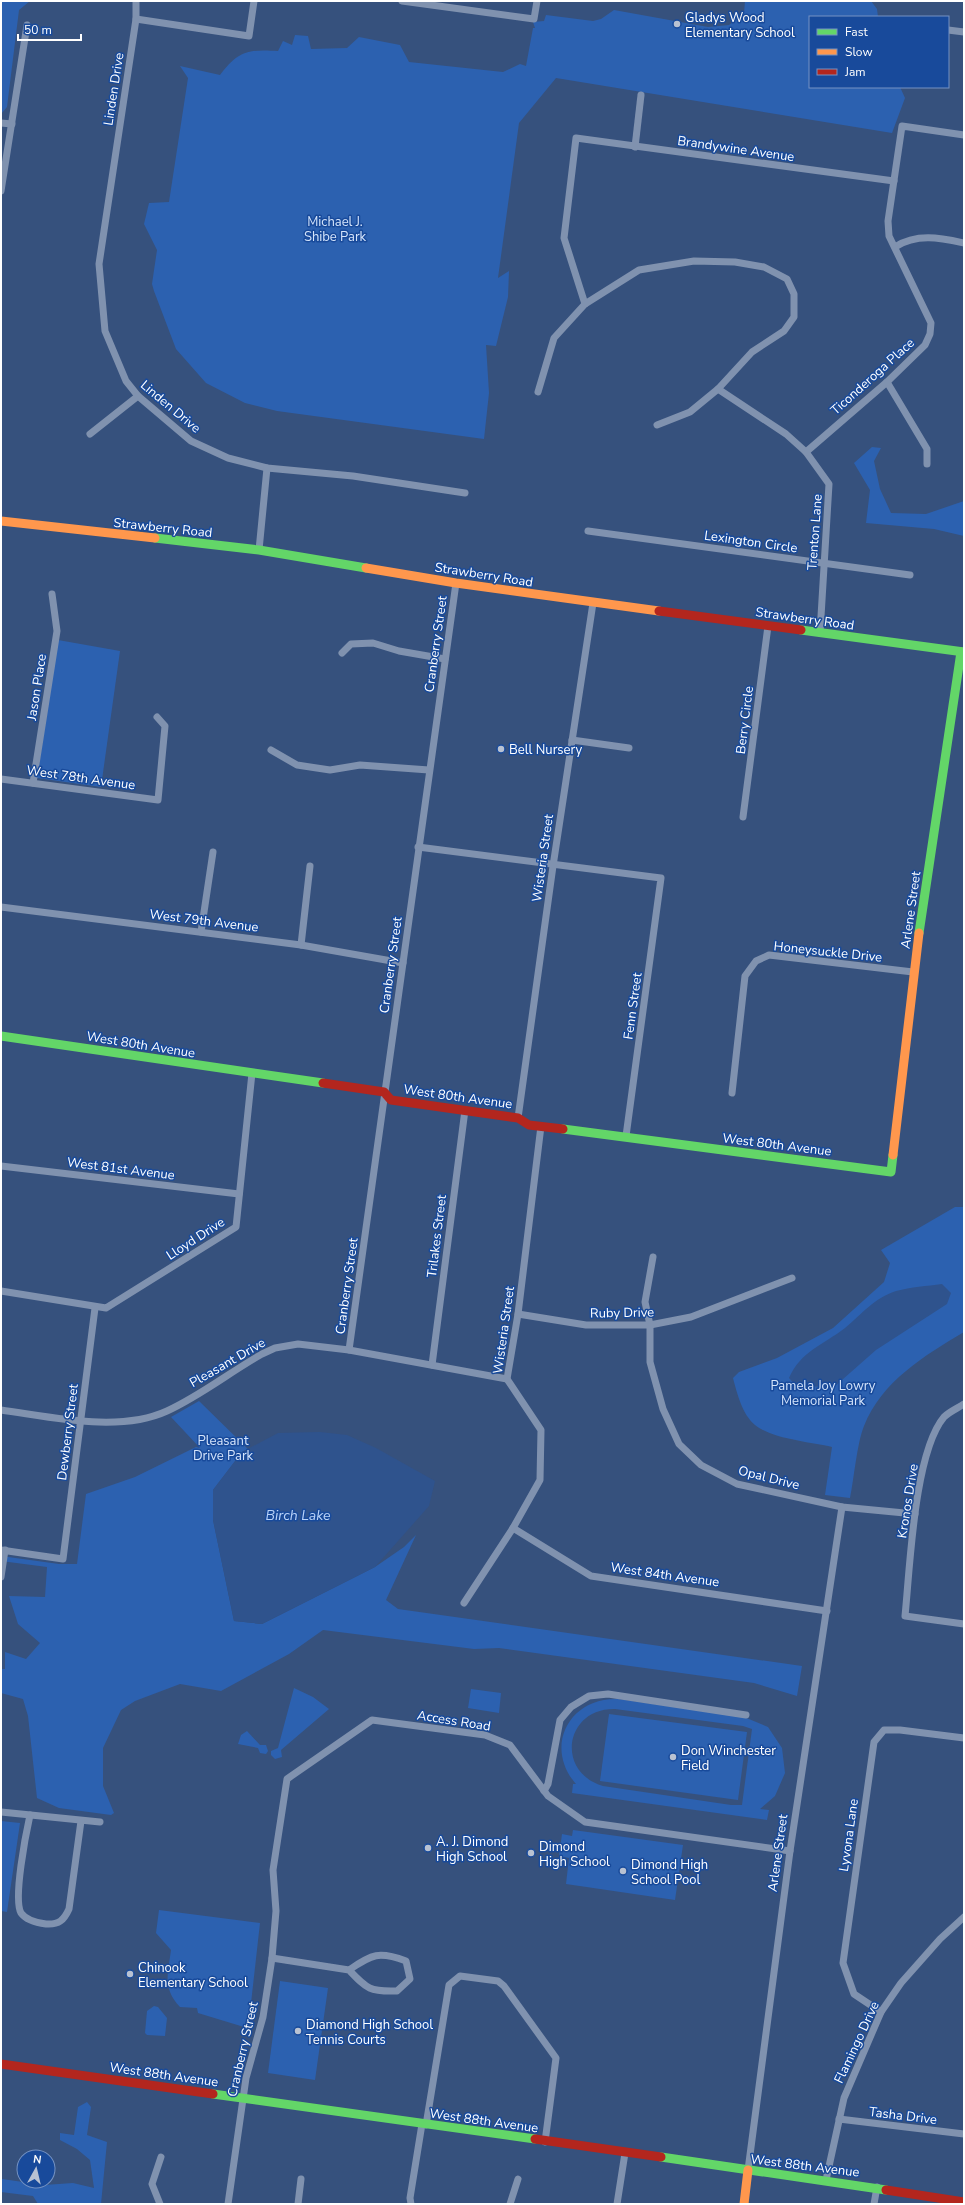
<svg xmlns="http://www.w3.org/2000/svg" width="965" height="2205" viewBox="0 0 965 2205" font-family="'Nunito Sans',sans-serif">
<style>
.green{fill:#2c61b0;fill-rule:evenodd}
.water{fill:#2f538d}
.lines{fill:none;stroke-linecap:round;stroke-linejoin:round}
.street{stroke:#8092af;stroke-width:7}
.fast{stroke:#63d668;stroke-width:9}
.slow{stroke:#ff974d;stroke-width:9}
.jam{stroke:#b3261e;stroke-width:9}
.poi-dot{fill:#b9c2d2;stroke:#184a9b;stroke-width:1.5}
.labels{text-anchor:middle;stroke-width:3;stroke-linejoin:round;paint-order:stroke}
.poi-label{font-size:13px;fill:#fff;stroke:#184a9b;text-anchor:start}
.street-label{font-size:13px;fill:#fff;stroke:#184a9b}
.park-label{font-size:13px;fill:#d5e5fc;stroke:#184a9b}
.water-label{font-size:14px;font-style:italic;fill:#bad3f8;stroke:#184a9b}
</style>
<rect width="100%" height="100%" fill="#36517d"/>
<!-- green -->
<g class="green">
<path d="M2,1H30L19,10L7,107L1,114Z"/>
<path d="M745,1H871L877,9L878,17H810V87H900L905,98L892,133L556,78L519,123L498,278L509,271L508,297L496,346L486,345L489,393L484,439L277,411L245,403L206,383L176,349L154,291L152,284L157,250L144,224L149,203L169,202L188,78L180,66L220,75C238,51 249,49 278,51L283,41L292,45L295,35L308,36L311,49L347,48L359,37L400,45L409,62L503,72L520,64L526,66L533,28H535L533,22L544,21L546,15L593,21L601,19L614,10L708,27L729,25L744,13Z"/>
<path d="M872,447L881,448L874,461L880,489L891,513L926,514L964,501V536L934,529L866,523L870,490L854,463Z"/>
<path d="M58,640L120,651L101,787L37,778Z"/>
<path d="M955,1207H964V1332C924,1356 882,1381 864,1426C857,1443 854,1479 850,1498L825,1495L832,1447C810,1442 772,1439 755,1425C742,1414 737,1393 733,1378L739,1372L777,1358L833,1328L884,1282L890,1263L881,1250Z"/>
<path d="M199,1401L248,1449L242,1452L213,1490V1520L234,1621L262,1624L375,1567L404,1547L416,1535L386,1600L398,1609L802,1666L797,1696L754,1683L499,1648L474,1649L323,1630L289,1654L221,1691L180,1684L135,1701L121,1710L103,1748V1786L114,1813L111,1815L59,1808L37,1798L28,1716L23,1699L1,1693V1669H5V1652L26,1659L40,1643L18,1624L9,1596L45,1597L47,1567L1,1561V1556L59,1564H77L86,1494L135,1477L196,1447L200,1448L171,1417Z"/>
<path d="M294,1688L313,1697L329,1709L281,1750L282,1757L275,1759L271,1755V1751L278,1748Z"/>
<path d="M471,1689L501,1693L499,1713L468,1708Z"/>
<path d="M618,1699L744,1717L768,1727L782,1748L785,1773L775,1796L760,1809L769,1810L767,1820L572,1793L573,1784H576C543,1746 570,1697 618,1699ZM615,1709L743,1726L752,1729L742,1805H731L603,1786C555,1772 565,1708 615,1709Z"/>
<path d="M609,1714L747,1732L738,1800L600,1781Z"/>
<path d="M247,1731L260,1745H266L268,1751L266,1754L260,1753L258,1748L238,1744L241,1735Z"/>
<path d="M1,1821L20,1823L7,1912L1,1911Z"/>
<path d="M573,1830L683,1845L675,1900L566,1884L569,1858L559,1856L562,1834L572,1836Z"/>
<path d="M159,1910L260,1923L250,2012L244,2027L198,2013L197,2008L180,2007C162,1988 168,1973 171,1950L156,1933Z"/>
<path d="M280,1981L328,1988L315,2080L268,2073Z"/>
<path d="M154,2006L158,2007L167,2018L165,2036L147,2035L145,2033L147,2011Z"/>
<path d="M87,2102L91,2107L87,2135L107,2142L101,2204H38L33,2196L1,2192V2176L2,2179L44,2185L73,2183L94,2188L90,2160L77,2149L60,2140V2133L74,2135L78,2107Z"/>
</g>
<!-- water -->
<g class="water">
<path d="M942,1284L951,1293L947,1304L876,1350L834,1387L796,1386L789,1378C801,1351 823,1345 845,1328C863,1313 873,1299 896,1291C911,1287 927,1286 942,1284Z"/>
<path d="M320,1432L347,1435L376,1448L435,1481L429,1506L375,1567L262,1624L234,1621L213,1520V1490L242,1452L278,1433Z"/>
</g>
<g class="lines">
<!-- street -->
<g class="street">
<path d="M136,1V19L99,264L105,331L126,381L138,396L191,441L228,458L267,468L353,476L465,493"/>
<path d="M402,1L534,19L537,1"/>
<path d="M136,19L249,36L254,1"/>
<path d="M948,30L964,32"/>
<path d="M1,123L12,124"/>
<path d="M635,147L641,95"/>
<path d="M1,191L27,25"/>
<path d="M895,247C917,233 940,238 964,243"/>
<path d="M585,304L564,238L576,138L894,181"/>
<path d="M887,382L927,449V464"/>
<path d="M718,389L786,434L806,452L829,484L820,633"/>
<path d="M538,392L554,338L585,304L639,270L694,261L735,262L764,267L787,279L794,294V317L784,331L752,352L718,389L690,412L657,425"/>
<path d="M90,434L138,396"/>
<path d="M806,452L887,382L925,345L930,334L931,323L889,236L888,221L902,126L964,135"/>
<path d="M588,531L910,575"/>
<path d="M259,550L267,468"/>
<path d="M342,653L351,644L373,643L399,651L445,659"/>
<path d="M572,740L629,748"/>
<path d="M271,750L297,765L330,770L360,765L429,770"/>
<path d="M1,779L158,800L165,726L157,717"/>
<path d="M33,783L57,631L52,594"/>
<path d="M743,817L768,626"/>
<path d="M418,847L661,878L626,1136"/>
<path d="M1,907L301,945L403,963"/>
<path d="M201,932L213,852"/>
<path d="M301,945L310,866"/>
<path d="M732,1093L745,976L756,961L769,955L913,972"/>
<path d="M518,1118L553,866L593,603"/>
<path d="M1,1166L239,1194"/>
<path d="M653,1257L645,1302L650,1325V1362L663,1409L679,1444L701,1465L737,1484L842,1507L915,1514"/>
<path d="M1,1291L106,1308L236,1227L252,1073"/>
<path d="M518,1314L586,1325H650L691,1317L792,1278"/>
<path d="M349,1350L456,583"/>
<path d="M432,1365L465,1110"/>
<path d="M964,1404C958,1408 949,1412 944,1417C914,1453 910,1568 905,1616L964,1624"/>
<path d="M1,1410C52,1417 119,1433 167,1411C200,1396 230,1372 262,1354L275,1348L298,1344L349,1350L507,1379"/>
<path d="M513,1528L591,1576L827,1611"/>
<path d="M1,1550L63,1559L95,1308"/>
<path d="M1,1577L5,1550"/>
<path d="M464,1603L513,1528L540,1480L541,1430L507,1379L518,1314L541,1126"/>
<path d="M544,1791L548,1784L560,1720L571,1707L589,1696L608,1694L746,1715"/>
<path d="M1,1812L100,1822"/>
<path d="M30,1815C26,1833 13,1899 21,1913C26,1920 38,1923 46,1924C59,1925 64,1920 69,1909L81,1821"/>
<path d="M272,1958L349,1970C372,1954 379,1951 406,1961L410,1979L397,1991C370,1992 367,1989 349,1970"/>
<path d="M881,2012L854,1994L843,1963L874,1742L884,1730H900L964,1738"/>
<path d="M839,2119L964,2134"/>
<path d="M426,2125L449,1985L460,1976L498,1981L504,1986L556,2058L545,2142"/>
<path d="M748,2170L790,1851L842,1507"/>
<path d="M826,2180L844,2098L881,2012L901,1983L940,1939L964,1917"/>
<path d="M160,2204L152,2184L161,2157"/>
<path d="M228,2204L246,2078L263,2017L272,1958L276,1911L273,1870L287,1779L372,1720L485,1735L510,1745L548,1796L585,1822L790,1851"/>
<path d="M298,2204L301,2179"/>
<path d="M411,2204L410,2198L422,2124"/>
<path d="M510,2204L518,2179"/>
<path d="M617,2204L625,2153"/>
<path d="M874,2204L877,2187"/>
</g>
<!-- fast -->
<g class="fast">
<path d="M155,538L259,550L366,568"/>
<path d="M801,630L964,652"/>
<path d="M919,933L961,652"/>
<path d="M1,1036L323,1083"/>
<path d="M563,1129L891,1172L893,1155"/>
<path d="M213,2094L535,2139"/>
<path d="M661,2157L886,2190"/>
</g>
<!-- slow -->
<g class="slow">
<path d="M1,521L155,538"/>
<path d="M366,568L456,583L659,611"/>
<path d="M893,1155L919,933"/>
<path d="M744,2204L748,2170"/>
</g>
<!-- jam -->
<g class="jam">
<path d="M659,611L801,630"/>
<path d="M323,1083L384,1092L391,1100L518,1118L529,1125L563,1129"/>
<path d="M1,2064L213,2094"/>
<path d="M535,2139L661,2157"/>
<path d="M886,2190L964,2202"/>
</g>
</g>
<!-- markers -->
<g class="poi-dot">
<circle cx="677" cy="24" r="4"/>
<circle cx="501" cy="749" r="4"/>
<circle cx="673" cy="1757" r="4"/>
<circle cx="428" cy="1848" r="4"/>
<circle cx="531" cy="1853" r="4"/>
<circle cx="623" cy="1871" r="4"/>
<circle cx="130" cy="1974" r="4"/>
<circle cx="298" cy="2031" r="4"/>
</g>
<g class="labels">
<!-- poi labels -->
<g class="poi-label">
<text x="685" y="22">Gladys Wood<tspan x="685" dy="15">Elementary School</tspan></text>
<text x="509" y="754">Bell Nursery</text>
<text x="681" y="1755">Don Winchester<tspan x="681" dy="15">Field</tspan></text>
<text x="436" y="1846">A. J. Dimond<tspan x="436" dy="15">High School</tspan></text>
<text x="539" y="1851">Dimond<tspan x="539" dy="15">High School</tspan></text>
<text x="631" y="1869">Dimond High<tspan x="631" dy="15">School Pool</tspan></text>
<text x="138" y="1972">Chinook<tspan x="138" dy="15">Elementary School</tspan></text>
<text x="306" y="2029">Diamond High School<tspan x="306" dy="15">Tennis Courts</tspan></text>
</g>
<!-- street labels -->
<g class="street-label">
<text transform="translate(113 89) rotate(-81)" y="5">Linden Drive</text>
<text transform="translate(736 148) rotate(8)" y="5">Brandywine Avenue</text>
<text transform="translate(872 376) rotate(-42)" y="5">Ticonderoga Place</text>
<text transform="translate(171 406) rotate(40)" y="5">Linden Drive</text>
<text transform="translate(163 527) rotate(6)" y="5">Strawberry Road</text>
<text transform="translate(814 532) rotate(-86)" y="5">Trenton Lane</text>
<text transform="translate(751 541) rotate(8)" y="5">Lexington Circle</text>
<text transform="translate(484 574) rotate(9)" y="5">Strawberry Road</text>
<text transform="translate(805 618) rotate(8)" y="5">Strawberry Road</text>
<text transform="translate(435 644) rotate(-82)" y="5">Cranberry Street</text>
<text transform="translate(36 687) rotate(-81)" y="5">Jason Place</text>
<text transform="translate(744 720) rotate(-83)" y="5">Berry Circle</text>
<text transform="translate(81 777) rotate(8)" y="5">West 78th Avenue</text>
<text transform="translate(542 858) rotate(-82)" y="5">Wisteria Street</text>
<text transform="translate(910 910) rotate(-82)" y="5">Arlene Street</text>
<text transform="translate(204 920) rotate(7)" y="5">West 79th Avenue</text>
<text transform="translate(828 951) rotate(6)" y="5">Honeysuckle Drive</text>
<text transform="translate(390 965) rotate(-82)" y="5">Cranberry Street</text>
<text transform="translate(632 1006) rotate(-82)" y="5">Fenn Street</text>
<text transform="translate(141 1044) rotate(9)" y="5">West 80th Avenue</text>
<text transform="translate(458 1096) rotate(8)" y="5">West 80th Avenue</text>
<text transform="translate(777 1144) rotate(7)" y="5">West 80th Avenue</text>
<text transform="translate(121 1168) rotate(7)" y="5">West 81st Avenue</text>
<text transform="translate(436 1236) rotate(-83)" y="5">Trilakes Street</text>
<text transform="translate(195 1238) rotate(-33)" y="5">Lloyd Drive</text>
<text transform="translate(346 1286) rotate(-82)" y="5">Cranberry Street</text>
<text transform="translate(622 1312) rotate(-1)" y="5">Ruby Drive</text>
<text transform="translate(503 1330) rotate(-82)" y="5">Wisteria Street</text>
<text transform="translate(227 1362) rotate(-30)" y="5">Pleasant Drive</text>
<text transform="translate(67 1432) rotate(-83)" y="5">Dewberry Street</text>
<text transform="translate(769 1477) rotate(14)" y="5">Opal Drive</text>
<text transform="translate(907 1501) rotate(-81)" y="5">Kronos Drive</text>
<text transform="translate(665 1574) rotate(8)" y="5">West 84th Avenue</text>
<text transform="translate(454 1720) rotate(9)" y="5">Access Road</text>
<text transform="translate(848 1835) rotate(-82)" y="5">Lyvona Lane</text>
<text transform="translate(777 1853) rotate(-82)" y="5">Arlene Street</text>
<text transform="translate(856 2042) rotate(-65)" y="5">Flamingo Drive</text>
<text transform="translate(242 2049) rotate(-77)" y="5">Cranberry Street</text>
<text transform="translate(164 2074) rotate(8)" y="5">West 88th Avenue</text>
<text transform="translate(903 2115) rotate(7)" y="5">Tasha Drive</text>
<text transform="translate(484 2120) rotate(8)" y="5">West 88th Avenue</text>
<text transform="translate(805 2165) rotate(7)" y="5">West 88th Avenue</text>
</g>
<!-- park labels -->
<g class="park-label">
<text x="335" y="226">Michael J.<tspan x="335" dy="15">Shibe Park</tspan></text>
<text x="823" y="1390">Pamela Joy Lowry<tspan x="823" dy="15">Memorial Park</tspan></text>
<text x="223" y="1445">Pleasant<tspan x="223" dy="15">Drive Park</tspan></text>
</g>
<!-- water labels -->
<g class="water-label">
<text x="298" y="1520">Birch Lake</text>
</g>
</g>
<!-- border -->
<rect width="965" height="2205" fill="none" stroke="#ffffff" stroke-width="4"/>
<!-- legend -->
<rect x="809" y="16" width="140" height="72" fill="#184a9b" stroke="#7492c3"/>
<rect x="817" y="29" width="20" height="6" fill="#63d668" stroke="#7492c3"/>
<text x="845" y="36" font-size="12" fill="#ffffff">Fast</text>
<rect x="817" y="49" width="20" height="6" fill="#ff974d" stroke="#7492c3"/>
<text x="845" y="56" font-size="12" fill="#ffffff">Slow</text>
<rect x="817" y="69" width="20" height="6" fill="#b3261e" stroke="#7492c3"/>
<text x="845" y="76" font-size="12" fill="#ffffff">Jam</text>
<!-- north arrow -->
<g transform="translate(36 2169) rotate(8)"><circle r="19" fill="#184a9b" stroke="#7492c3"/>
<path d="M0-3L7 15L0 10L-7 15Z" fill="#b9c2d2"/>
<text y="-6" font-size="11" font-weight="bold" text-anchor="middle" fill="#ffffff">N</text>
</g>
<!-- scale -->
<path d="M18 34v6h63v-6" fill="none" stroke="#ffffff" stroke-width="2"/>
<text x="24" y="34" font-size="12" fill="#ffffff" stroke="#184a9b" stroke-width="3" paint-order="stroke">50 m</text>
</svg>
